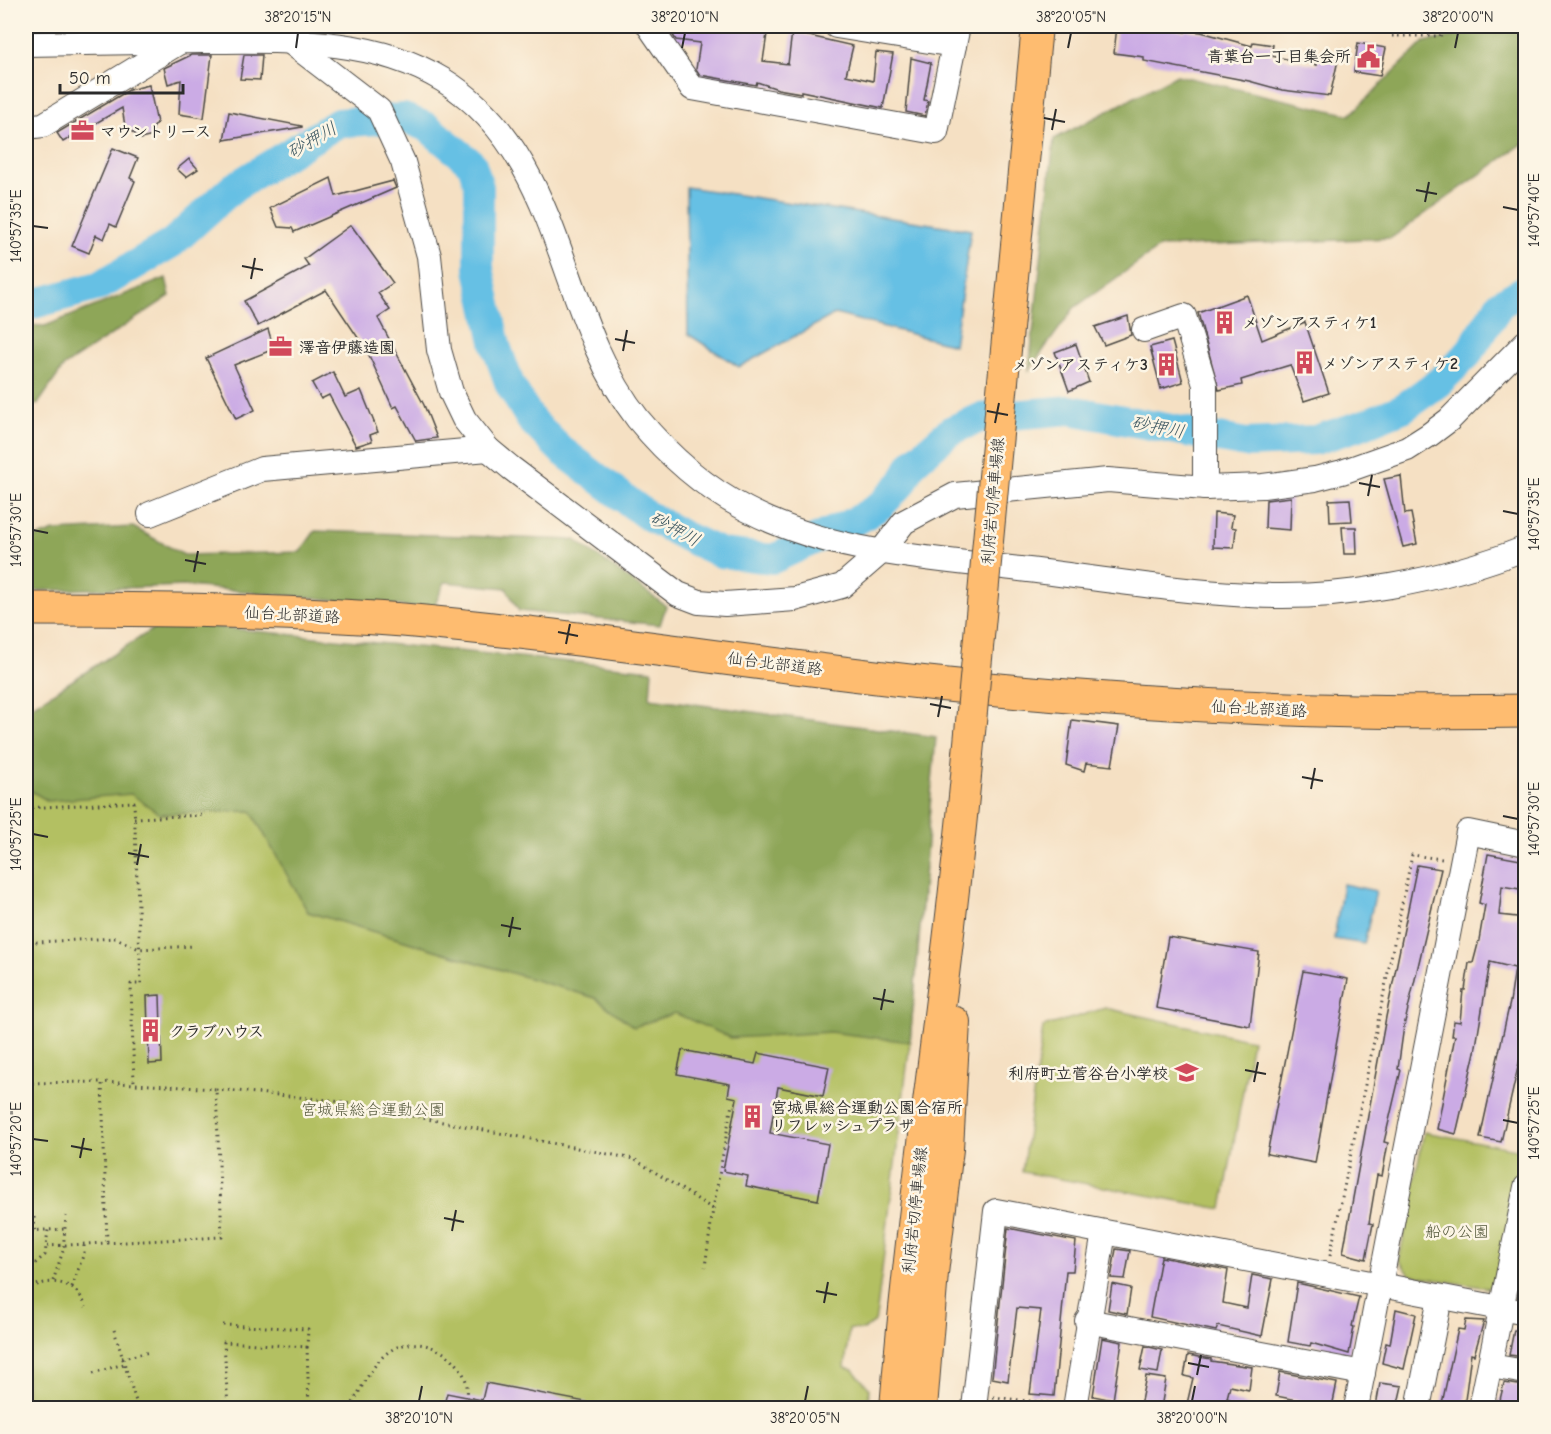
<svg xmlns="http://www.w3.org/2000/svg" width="1551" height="1434" viewBox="0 0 1551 1434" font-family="'Comic Neue','Klee One',sans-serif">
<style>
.green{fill:#b3c062;stroke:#6f7646;stroke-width:1.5}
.forest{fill:#8ea658;stroke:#5c6842;stroke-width:1.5}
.water{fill:#66c0e4;stroke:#487688;stroke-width:1.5}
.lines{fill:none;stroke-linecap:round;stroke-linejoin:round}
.river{stroke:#66c0e4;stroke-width:30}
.building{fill:#cbabe5}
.minor-casing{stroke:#494642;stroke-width:26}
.major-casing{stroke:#494642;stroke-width:32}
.highway-casing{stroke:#494642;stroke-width:35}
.path{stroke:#494642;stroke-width:3;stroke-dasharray:1.5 4.5;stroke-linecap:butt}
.minor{stroke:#fff;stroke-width:24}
.major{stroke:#febc70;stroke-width:30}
.highway{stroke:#febc70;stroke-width:33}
.major-bridge-casing{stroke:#494642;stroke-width:32;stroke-linecap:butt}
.major-bridge{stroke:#febc70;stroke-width:30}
.ticks{fill:none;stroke:#2b2b2b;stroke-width:2}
.labels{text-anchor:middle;stroke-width:5;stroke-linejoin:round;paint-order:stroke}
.poi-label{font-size:16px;font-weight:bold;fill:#2b2b2b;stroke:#fcf5e5;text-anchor:start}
.street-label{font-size:16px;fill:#2b2b2b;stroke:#fcf5e5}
.park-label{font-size:16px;fill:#54583c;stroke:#fcf5e5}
.water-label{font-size:18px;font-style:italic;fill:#3d5862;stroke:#fcf5e5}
.neatline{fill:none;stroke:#2b2b2b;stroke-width:2}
.ticks-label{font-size:15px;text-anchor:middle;fill:#2b2b2b}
</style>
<rect width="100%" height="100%" fill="#fcf5e5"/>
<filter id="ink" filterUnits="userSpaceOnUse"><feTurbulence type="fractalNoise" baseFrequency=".0167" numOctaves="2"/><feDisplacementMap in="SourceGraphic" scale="12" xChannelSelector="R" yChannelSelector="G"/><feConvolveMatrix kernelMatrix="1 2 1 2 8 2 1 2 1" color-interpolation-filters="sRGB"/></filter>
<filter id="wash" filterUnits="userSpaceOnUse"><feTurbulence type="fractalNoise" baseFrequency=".008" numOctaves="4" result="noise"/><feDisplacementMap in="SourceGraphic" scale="24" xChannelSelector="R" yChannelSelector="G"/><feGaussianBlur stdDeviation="1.35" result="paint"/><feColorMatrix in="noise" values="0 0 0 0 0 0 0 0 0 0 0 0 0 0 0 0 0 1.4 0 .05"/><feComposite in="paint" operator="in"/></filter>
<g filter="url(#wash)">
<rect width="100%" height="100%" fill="#f5e0c3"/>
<!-- green -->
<g class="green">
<path d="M26,720L923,894L910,1042L877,1310L875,1322L863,1330L849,1329L845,1368L853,1370L869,1388L868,1408H26Z"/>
<path d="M1105,1008L1252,1040L1222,1209L1022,1172L1043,1027Z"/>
<path d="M1424,1132L1522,1150L1501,1278L1487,1288L1410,1275L1399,1260Z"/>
</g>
<!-- forest -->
<g class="forest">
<path d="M1510,26H1525V142L1391,238L1160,247L1074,308L1029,370L1054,139L1177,75L1350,115L1424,42Z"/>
<path d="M166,278L170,296L64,366L38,404L26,406V325L45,326Z"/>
<path d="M133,527L184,555L300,552L315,531L575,540L666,606L660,625L519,611L506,588L445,582L433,609L187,586L26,591V541L54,531Z"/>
<path d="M164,622L652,670L650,698L936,737L910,1042L830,1032L731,1038L675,1013L634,1027L595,998L308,912L251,811L160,814L131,794L48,801L26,788V710Z"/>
</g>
<!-- water -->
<g class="water">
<path d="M686,187L971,230L954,345L835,314L739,367L688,334Z"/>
<path d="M1343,884L1376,891L1364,944L1334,939Z"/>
</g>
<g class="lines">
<!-- river -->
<path class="river" d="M26,306L99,286L172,243L234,187L338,123L404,118L427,127L472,164L479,187V269L496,346L510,385L531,420L561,450L645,514L684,536L721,553L773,559L859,519L880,506L903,482L912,464L950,431L980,418L1070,410L1246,443L1315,440L1362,425L1403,408L1438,383L1468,354L1500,304L1526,289"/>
</g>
<g id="blocks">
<!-- building -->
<g class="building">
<path d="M672,26L768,27L763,61L788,64L792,32L853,46L846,75L873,81L876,52L893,54L883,108L801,91V93L778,89L757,82L756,85L700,75L696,69L700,43L676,40L671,32Z"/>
<path d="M1117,26H1160L1185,32V30L1201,32L1252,46L1253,42L1273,45L1271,56L1317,65L1318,56L1338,60L1330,96L1282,90L1249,81L1144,61V57L1114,53Z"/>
<path d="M1358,43L1386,48L1380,76L1354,72Z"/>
<path d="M191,55H212L204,118L179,114L181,80L168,84L164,68Z"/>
<path d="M244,55H262L260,80L240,79Z"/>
<path d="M911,58L931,63L924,100L928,101L925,116L906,112Z"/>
<path d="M149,85L157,123L153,128V136L141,139L125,126L122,108L63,142L57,133L129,90Z"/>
<path d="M229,112L302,126V127L224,140Z"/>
<path d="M113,148L138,158L130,178L135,181L116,227L110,224L104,239L96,235L89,253L72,246Z"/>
<path d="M189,159L198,169L186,177L177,169Z"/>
<path d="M331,178L336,196L393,181L396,188L294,232L292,228L278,227L270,208Z"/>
<path d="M351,225L393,283L378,293L390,310L378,318L424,405L437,438L416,441L397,406L393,408L367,351L326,290L258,326L244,301L309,266L304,259Z"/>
<path d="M1247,295L1262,340L1305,322L1329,393L1304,401L1290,365L1241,380L1242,385L1219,390L1198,313Z"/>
<path d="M1128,316L1131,335L1104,345L1095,327Z"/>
<path d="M268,329L274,349L234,365L255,410L236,419L206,358Z"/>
<path d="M1172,341L1183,382L1161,389L1150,347Z"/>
<path d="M1076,344L1089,382L1069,391L1055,352Z"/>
<path d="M333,372L345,397L361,390L378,432L370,435L372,441L356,446L329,395L321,399L312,383Z"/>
<path d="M1401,476L1405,514L1411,513L1417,544L1403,547L1384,479Z"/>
<path d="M1291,497L1290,530L1265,528L1266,500Z"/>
<path d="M1350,499L1352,521L1330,522L1329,500Z"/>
<path d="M1214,513L1233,515L1231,527L1236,528L1234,548L1213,547Z"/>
<path d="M1342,527H1356L1357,554H1344Z"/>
<path d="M1072,720L1119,726L1112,766L1086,763L1084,771L1066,765Z"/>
<path d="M1488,854L1526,861V890L1502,886L1499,915L1526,918L1524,1041L1501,1142L1480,1138L1510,1002L1515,968L1490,962L1475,1052L1456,1134L1437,1129L1455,1036H1452L1454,1021L1460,1022L1463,990H1465L1469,963H1473L1479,940L1485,905L1479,903Z"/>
<path d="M1417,865L1441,869L1404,1026L1398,1069L1401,1070L1384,1142L1388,1143L1382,1176L1377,1175L1369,1223L1373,1224L1366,1259L1343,1253L1386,1017Z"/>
<path d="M1168,937L1259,952L1250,1026L1156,1008Z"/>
<path d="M1303,971L1348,979L1315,1163L1267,1154Z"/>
<path d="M160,995L162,1063L149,1064L147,996Z"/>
<path d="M682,1050L755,1064L758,1053L829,1067L823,1096L778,1087L770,1133L828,1144L818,1200L746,1186L748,1176L723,1171L737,1098L728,1096L730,1084L677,1074Z"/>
<path d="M1008,1228L1076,1241L1073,1271H1066L1054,1396L1030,1394L1041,1310L1017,1308L1008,1381L992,1378Z"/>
<path d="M1116,1249L1130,1251L1125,1279L1111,1278Z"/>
<path d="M1161,1257L1228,1270L1223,1303L1247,1308L1252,1275L1273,1279L1262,1336L1218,1326L1216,1331L1150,1317Z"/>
<path d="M1297,1283L1359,1297L1352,1326L1354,1327L1349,1354L1311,1343L1310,1346L1288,1342Z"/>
<path d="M1112,1284L1131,1288L1127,1314L1108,1310Z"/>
<path d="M1396,1309L1416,1314L1404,1369L1382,1363L1386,1343L1390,1344Z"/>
<path d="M1466,1320L1484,1321L1474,1355L1471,1354L1464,1408H1441L1458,1329L1464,1330Z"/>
<path d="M1514,1330L1526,1331V1357L1509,1355Z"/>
<path d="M1102,1338L1122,1342L1113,1400L1093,1396Z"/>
<path d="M1145,1346L1162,1350L1158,1373L1140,1370Z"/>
<path d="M1188,1355L1211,1359V1361L1252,1367L1249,1390L1230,1386L1227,1398L1251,1408H1186L1193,1378L1184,1376Z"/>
<path d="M1280,1372L1337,1383L1332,1407L1276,1396Z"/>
<path d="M1146,1376L1166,1379L1161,1408L1140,1406Z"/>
<path d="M486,1383L586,1402V1408H443L447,1393L482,1400Z"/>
<path d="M1380,1383L1402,1386L1397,1408L1376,1406Z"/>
<path d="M1504,1383L1526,1386L1523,1408H1498Z"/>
</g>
</g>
</g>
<g filter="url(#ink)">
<use href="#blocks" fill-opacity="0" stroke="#494642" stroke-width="1.5"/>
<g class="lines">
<defs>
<g id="minor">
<path d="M649,26L692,88L936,132L958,26"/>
<path d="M836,26L954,45"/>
<path d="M289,41L379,110L403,162L429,256L439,350L451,392L464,419L488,449L511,468L678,594L699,602L725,604L795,599L842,586L880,553L904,522L955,495L1108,480L1205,488L1263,486L1315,479L1342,472L1407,449L1429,435L1449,420L1526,342"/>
<path d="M26,44C84,43 143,42 202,41C284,41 371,36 443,80C565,155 556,314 638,419C667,454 705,488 746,509C830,553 927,558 1020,569C1096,578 1173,591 1249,595C1338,601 1443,581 1526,548"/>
<path d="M26,127L43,125L178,43"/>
<path d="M1144,330L1184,316L1205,385V488"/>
<path d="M150,514L262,469L488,449"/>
<path d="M1087,1321L1363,1373"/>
<path d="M1490,1366L1526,1372"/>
<path d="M974,1408L996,1211L1526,1313"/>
<path d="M1075,1408L1104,1232"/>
<path d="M1356,1408L1468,832L1526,844"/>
<path d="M1418,1408L1440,1298"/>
<path d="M1481,1408L1526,1187"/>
</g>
<g id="major">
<path d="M1003,381L1037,26"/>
<path d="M895,1408C912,1189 949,973 968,754"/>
<path d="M922,1408L933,1273L948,1149L955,1022"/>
</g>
<path id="highway" d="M26,609C152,609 277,610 403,620C582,636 759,665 937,684C1132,704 1329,715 1526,711"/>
</defs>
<!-- minor casing -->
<use href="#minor" class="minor-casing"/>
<!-- major casing -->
<use href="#major" class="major-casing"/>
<!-- highway casing -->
<use href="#highway" class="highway-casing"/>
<!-- path -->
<g class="path">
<path d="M1392,36H1440L1446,26"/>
<path d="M26,808L134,802L141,984H131L134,1084"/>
<path d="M134,818L206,815"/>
<path d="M26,913V935"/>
<path d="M26,935L37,942L116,938L139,949L194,946"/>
<path d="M26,1083L102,1082L107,1242"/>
<path d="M216,1089L329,1100L634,1159L713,1209L705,1267"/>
<path d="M713,1209L732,1104"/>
<path d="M34,1217L35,1230"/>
<path d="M26,1231L65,1229"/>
<path d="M47,1246L222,1237L216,1089L102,1082"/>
<path d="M1330,1256L1412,855L1442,859"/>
<path d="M26,1271L45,1255L48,1230"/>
<path d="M53,1281L63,1251L66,1216"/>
<path d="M72,1287L84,1253V1243"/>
<path d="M26,1290C48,1277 76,1279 86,1307"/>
<path d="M223,1325L308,1329L307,1347L224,1342L228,1408"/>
<path d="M114,1330L138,1408"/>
<path d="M307,1347L309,1408"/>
<path d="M122,1358L150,1352"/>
<path d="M93,1373L124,1364"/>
<path d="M993,1397L1055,1404"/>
<path d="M346,1408H359"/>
<path d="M350,1408C362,1388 374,1357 397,1347C428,1334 472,1362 467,1397"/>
</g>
<!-- minor -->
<use href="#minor" class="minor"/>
<!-- major -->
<use href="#major" class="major"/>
<!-- highway -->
<use href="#highway" class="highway"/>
<defs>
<path id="major-bridge" d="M968,754L1003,381"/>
</defs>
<!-- major-bridge casing -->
<use href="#major-bridge" class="major-bridge-casing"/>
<!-- major-bridge -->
<use href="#major-bridge" class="major-bridge"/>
</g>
</g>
<!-- ticks -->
<path class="ticks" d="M296,48L298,33M682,48L685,33M1068,48L1071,33M1455,48L1458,33M1044,118L1065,122M1052,130L1056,109M1416,190L1437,194M1425,202L1429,182M1503,207L1518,210M33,226L48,228M242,266L263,270M251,279L255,258M615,339L635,343M623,351L627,330M987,411L1008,415M995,423L999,403M1359,483L1380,487M1368,496L1372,475M1503,511L1518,514M33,530L48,533M185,560L206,564M194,572L198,551M558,632L578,636M566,644L570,624M930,704L951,708M938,717L942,696M1302,777L1323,781M1311,789L1315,768M1503,816L1518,819M33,834L48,837M128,853L149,857M137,865L141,844M501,925L521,929M509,937L513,917M873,998L894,1002M881,1010L885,989M1245,1070L1266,1074M1254,1082L1258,1062M1503,1120L1518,1123M33,1139L48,1141M71,1146L92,1150M80,1158L84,1138M444,1218L464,1222M452,1231L456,1210M816,1291L837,1295M824,1303L828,1282M1188,1363L1209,1367M1197,1375L1201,1355M419,1401L422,1386M805,1401L808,1386M1192,1401L1195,1386"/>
<!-- icons -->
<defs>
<symbol id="civic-bare" viewBox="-9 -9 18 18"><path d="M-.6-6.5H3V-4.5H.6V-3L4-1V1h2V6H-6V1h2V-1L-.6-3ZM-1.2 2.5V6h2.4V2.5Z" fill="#d1495b" stroke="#fcf5e5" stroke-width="2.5" paint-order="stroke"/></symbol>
<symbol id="office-bare" viewBox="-9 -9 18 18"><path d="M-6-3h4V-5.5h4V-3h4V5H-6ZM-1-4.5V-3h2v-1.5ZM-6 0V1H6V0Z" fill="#d1495b" stroke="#fcf5e5" stroke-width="2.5" paint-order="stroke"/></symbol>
<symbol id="building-bare" viewBox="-9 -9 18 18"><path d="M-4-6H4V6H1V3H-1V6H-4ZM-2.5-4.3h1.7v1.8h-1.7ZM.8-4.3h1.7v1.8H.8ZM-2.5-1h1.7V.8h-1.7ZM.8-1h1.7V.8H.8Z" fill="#d1495b" stroke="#fcf5e5" stroke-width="2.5" paint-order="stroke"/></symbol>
<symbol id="school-bare" viewBox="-9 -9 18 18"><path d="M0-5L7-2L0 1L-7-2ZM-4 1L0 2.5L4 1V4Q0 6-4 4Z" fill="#d1495b" stroke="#fcf5e5" stroke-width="2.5" paint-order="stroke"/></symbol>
</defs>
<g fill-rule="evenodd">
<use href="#civic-bare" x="1352" y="40" width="33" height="33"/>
<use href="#office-bare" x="66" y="114" width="33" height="33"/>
<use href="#building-bare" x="1208" y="306" width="33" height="33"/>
<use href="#office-bare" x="264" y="330" width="33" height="33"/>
<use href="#building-bare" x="1288" y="346" width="33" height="33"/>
<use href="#building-bare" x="1150" y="348" width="33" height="33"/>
<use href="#building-bare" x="134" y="1014" width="33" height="33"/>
<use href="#school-bare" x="1170" y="1056" width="33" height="33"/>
<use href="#building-bare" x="736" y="1100" width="33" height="33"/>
</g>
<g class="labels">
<!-- poi labels -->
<g class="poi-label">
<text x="1351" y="62" text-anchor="end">青葉台一丁目集会所</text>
<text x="100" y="137">マウントリース</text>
<text x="1242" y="328">メゾンアスティケ1</text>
<text x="299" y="353">澤音伊藤造園</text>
<text x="1322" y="369">メゾンアスティケ2</text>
<text x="1148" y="370" text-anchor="end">メゾンアスティケ3</text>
<text x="169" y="1037">クラブハウス</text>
<text x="1168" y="1079" text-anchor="end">利府町立菅谷台小学校</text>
<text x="771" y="1113">宮城県総合運動公園合宿所<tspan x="771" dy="18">リフレッシュプラザ</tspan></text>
</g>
<!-- street labels -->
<g class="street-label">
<text transform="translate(992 501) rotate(-85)" y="6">利府岩切停車場線</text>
<text transform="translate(292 614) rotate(3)" y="6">仙台北部道路</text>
<text transform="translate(775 663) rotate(7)" y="6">仙台北部道路</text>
<text transform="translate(1259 708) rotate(3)" y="6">仙台北部道路</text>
<text transform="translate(914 1210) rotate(-84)" y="6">利府岩切停車場線</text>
</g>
<!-- park labels -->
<g class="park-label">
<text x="373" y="1115">宮城県総合運動公園</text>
<text x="1457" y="1237">船の公園</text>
</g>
<!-- water labels -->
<g class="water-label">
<text transform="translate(312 140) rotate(-30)" y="6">砂押川</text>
<text transform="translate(1158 427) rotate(11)" y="6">砂押川</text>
<text transform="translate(675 529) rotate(28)" y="6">砂押川</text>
</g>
</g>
<!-- margin -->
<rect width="1551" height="1434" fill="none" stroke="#fcf5e5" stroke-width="66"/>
<!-- scale -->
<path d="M60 84v9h123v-9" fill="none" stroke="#2b2b2b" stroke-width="3"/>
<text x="69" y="84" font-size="18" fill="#2b2b2b" stroke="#fcf5e5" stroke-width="4.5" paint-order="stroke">50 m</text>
<rect x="33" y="33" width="1485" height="1368" class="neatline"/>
<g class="ticks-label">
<text x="298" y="22">38°20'15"N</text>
<text x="685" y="22">38°20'10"N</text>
<text x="1071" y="22">38°20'05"N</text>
<text x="1458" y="22">38°20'00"N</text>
<text transform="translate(1534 210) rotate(-90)" y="5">140°57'40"E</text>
<text transform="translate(16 226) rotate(-90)" y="5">140°57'35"E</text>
<text transform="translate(1534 514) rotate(-90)" y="5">140°57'35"E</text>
<text transform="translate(16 530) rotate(-90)" y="5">140°57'30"E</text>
<text transform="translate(1534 819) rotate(-90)" y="5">140°57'30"E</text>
<text transform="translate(16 834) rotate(-90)" y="5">140°57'25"E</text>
<text transform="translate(1534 1123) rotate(-90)" y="5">140°57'25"E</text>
<text transform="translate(16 1139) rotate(-90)" y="5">140°57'20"E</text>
<text x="419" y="1423">38°20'10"N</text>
<text x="805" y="1423">38°20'05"N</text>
<text x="1192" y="1423">38°20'00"N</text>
</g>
</svg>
